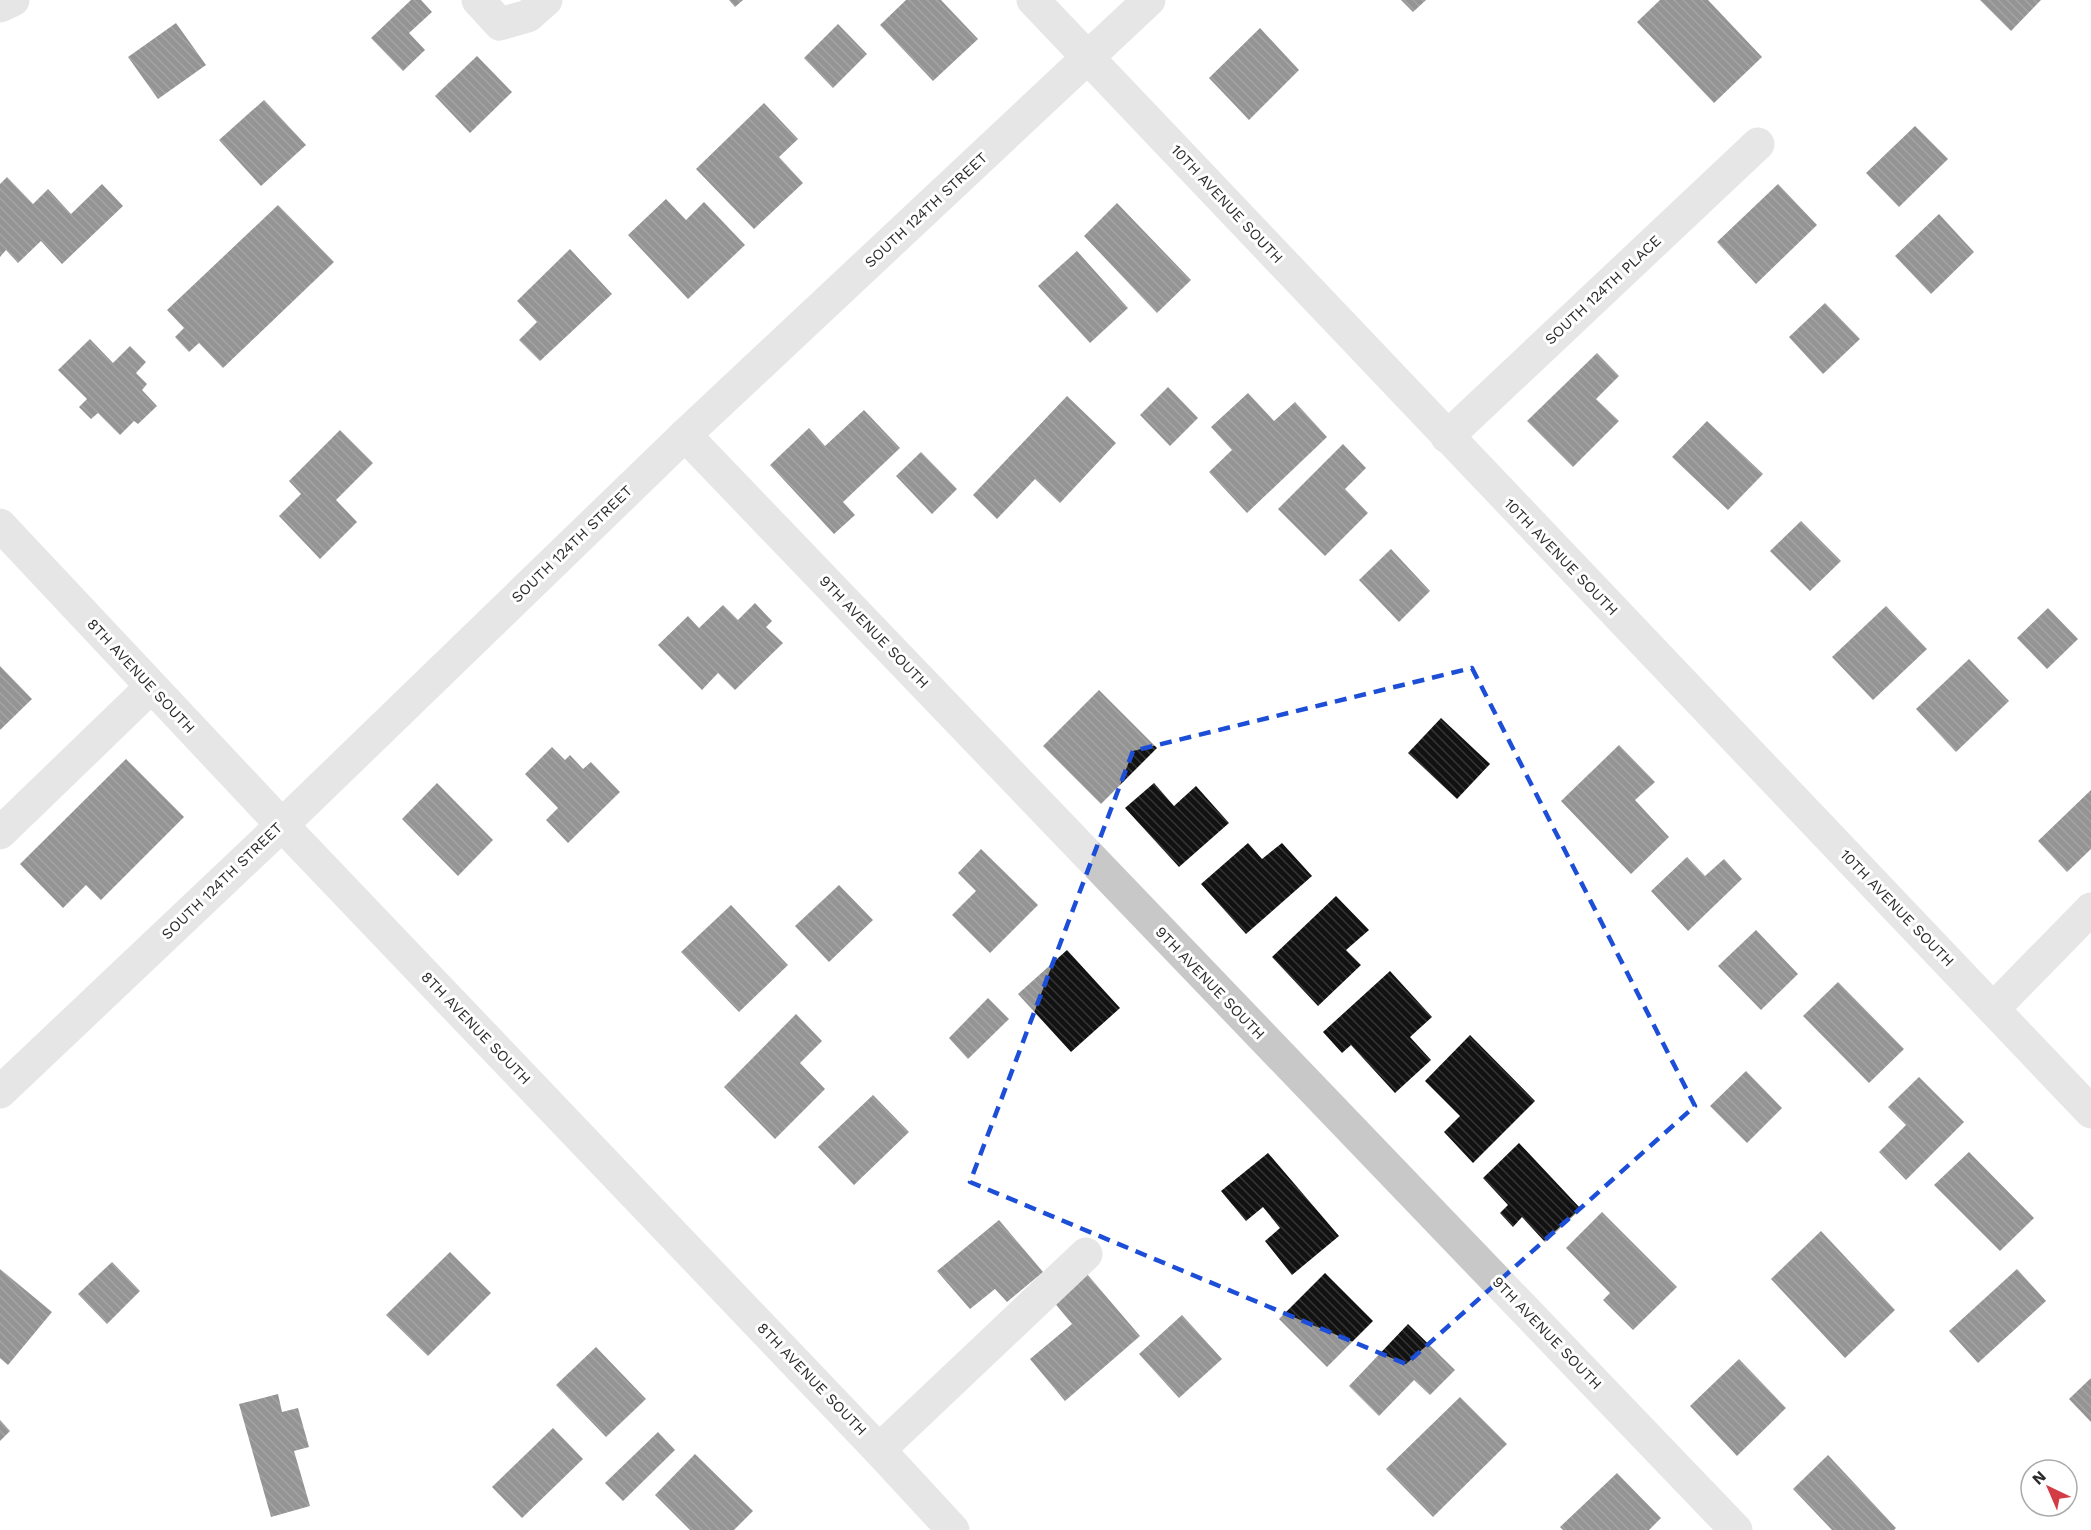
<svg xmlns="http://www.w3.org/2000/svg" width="2091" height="1530" viewBox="0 0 2091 1530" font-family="'Work Sans',sans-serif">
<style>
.building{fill:url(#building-back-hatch)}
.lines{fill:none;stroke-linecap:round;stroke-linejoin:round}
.minor{stroke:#c8c8c8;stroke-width:33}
.marked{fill:none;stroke:#1d4ed8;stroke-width:4.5;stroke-dasharray:12 8;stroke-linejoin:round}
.labels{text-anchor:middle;stroke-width:6;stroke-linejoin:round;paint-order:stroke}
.street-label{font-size:15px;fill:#2b2b2b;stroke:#fff}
</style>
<defs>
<pattern id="building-back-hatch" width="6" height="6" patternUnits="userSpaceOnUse" patternTransform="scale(1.5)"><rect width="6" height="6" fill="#121212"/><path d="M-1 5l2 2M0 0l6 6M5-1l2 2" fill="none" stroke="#353535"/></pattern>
</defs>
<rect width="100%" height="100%" fill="#fff"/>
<!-- building -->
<g class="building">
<path d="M411,0H421L432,12L409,33L425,50L403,71L371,38Z"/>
<path d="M729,0H743L735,7Z"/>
<path d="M906,0H941L978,39L933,81L880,25Z"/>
<path d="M1401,0H1426L1413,12Z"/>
<path d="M1660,0H1708L1762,57L1714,103L1637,22Z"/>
<path d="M1980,0H2041L2011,31Z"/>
<path d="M176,23L206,65L158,99L128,57Z"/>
<path d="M838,24L867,54L833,88L804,58Z"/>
<path d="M1260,28L1299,70L1249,120L1209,78Z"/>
<path d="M477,56L512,92L470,133L435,96Z"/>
<path d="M264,100L306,145L261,186L219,140Z"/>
<path d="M764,103L798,139L779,157L803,183L754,229L696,169Z"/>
<path d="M1915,126L1948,159L1899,207L1866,173Z"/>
<path d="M7,177L33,204L48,189L71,214L102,184L123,206L62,264L41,241L18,263L6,250L0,257V184Z"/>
<path d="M1778,184L1817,225L1756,284L1717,242Z"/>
<path d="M666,199L686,220L704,202L745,245L688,299L628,235Z"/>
<path d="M1117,203L1191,280L1157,313L1084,236Z"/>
<path d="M278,205L334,262L223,368L199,343L189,352L175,337L184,328L167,310Z"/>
<path d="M1939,214L1974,252L1931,294L1895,256Z"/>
<path d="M570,249L612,294L540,361L519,340L537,322L517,301Z"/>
<path d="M1077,251L1128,308L1090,343L1038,286Z"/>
<path d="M1825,303L1860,339L1823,374L1789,337Z"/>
<path d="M90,339L113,363L130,346L146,362L136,373L147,384L142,390L157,406L138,424L134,421L120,435L98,413L91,419L79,407L87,399L58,370Z"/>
<path d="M1597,353L1619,376L1596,399L1619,421L1573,467L1527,421Z"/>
<path d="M1168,387L1198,418L1170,446L1140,415Z"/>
<path d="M1248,393L1274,421L1295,402L1327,437L1247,513L1209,472L1232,450L1211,427Z"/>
<path d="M1067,396L1116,443L1060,503L1035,479L997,519L973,495Z"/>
<path d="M864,410L900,448L843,502L855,515L834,534L770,465L809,428L825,446Z"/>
<path d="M1707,421L1763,474L1728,510L1672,457Z"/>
<path d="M340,430L373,463L336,500L357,522L320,559L279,516L301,494L289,481Z"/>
<path d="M1343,444L1366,468L1345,489L1368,513L1325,556L1278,509Z"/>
<path d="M921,452L957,489L932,514L896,476Z"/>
<path d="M1801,521L1841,561L1810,591L1770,551Z"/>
<path d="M1391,549L1430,591L1399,622L1359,580Z"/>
<path d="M755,603L772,621L766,627L783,643L735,690L718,673L702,690L658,645L688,616L699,628L723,605L738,620Z"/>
<path d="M1886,606L1927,649L1873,700L1832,657Z"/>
<path d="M2048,608L2078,639L2047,669L2017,638Z"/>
<path d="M1969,659L2009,701L1956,752L1916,709Z"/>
<path d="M0,666L32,699L0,730Z"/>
<path d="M1099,690L1157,748L1101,804L1043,746Z"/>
<path d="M1441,718L1490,764L1457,799L1408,753Z"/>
<path d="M1619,745L1655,782L1635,800L1669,837L1631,874L1561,801Z"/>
<path d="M552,747L565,760L570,755L583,769L591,762L620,792L568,843L546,820L558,808L525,774Z"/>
<path d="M126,759L184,817L101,900L86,885L63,908L20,864Z"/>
<path d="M437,783L493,840L458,876L402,819Z"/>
<path d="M1154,783L1174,806L1196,786L1229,823L1179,867L1125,808Z"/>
<path d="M2091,790V849L2067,872L2038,841Z"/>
<path d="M1248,843L1262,859L1282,843L1312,876L1246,934L1201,884Z"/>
<path d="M981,849L1038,905L990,953L952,915L976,891L958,873Z"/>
<path d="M1687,857L1705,876L1724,859L1742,879L1688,931L1651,891Z"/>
<path d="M839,885L873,920L829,962L795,926Z"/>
<path d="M1336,896L1369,930L1346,950L1361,965L1318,1006L1272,957Z"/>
<path d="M731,905L788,965L739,1012L681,952Z"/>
<path d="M1756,930L1798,974L1761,1010L1718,966Z"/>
<path d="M1067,950L1120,1008L1071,1052L1018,994Z"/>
<path d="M1390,971L1432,1017L1410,1037L1431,1060L1395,1093L1351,1045L1342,1053L1323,1032Z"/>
<path d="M1838,982L1904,1049L1869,1083L1803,1016Z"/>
<path d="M988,998L1009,1019L968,1059L949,1038Z"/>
<path d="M796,1014L822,1041L800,1063L825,1089L775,1139L724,1087Z"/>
<path d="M1470,1035L1535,1101L1473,1163L1444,1132L1460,1116L1425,1081Z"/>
<path d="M1746,1071L1782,1108L1747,1143L1710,1106Z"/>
<path d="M1919,1077L1964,1122L1906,1180L1879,1152L1906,1125L1888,1107Z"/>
<path d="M873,1095L909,1132L854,1185L818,1147Z"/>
<path d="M1519,1143L1581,1209L1545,1242L1522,1217L1513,1227L1500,1213L1508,1205L1483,1178Z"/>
<path d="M1969,1152L2034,1218L2000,1251L1934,1185Z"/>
<path d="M1268,1153L1339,1236L1292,1275L1265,1241L1280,1228L1263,1207L1246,1221L1221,1191Z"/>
<path d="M1602,1212L1677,1287L1633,1330L1603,1300L1610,1293L1566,1248Z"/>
<path d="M999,1220L1043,1272L1007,1302L995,1289L970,1309L937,1271Z"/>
<path d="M1821,1231L1895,1310L1845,1358L1771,1279Z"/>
<path d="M450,1252L491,1293L428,1356L386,1315Z"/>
<path d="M112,1262L140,1291L107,1324L78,1294Z"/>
<path d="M0,1269L52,1312L8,1365L0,1358Z"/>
<path d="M2017,1269L2046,1301L1978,1363L1949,1331Z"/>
<path d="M1325,1273L1373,1321L1327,1367L1279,1319Z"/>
<path d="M1087,1274L1140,1336L1065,1401L1030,1359L1072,1324L1053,1301Z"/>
<path d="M1182,1315L1222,1359L1179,1398L1139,1354Z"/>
<path d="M1408,1324L1455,1370L1430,1395L1414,1380L1379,1416L1349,1386Z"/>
<path d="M596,1347L646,1399L606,1437L556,1385Z"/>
<path d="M1739,1359L1786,1408L1737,1456L1690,1406Z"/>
<path d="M2091,1378V1422L2069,1399Z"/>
<path d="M278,1394L282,1412L298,1408L309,1447L294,1451L310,1506L271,1517L239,1404Z"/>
<path d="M1460,1397L1507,1444L1433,1517L1386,1469Z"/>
<path d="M0,1420L10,1431L0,1441Z"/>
<path d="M553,1428L583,1459L522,1518L492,1487Z"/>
<path d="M658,1432L675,1450L623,1501L605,1483Z"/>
<path d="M695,1454L753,1511L734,1530H690L655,1495Z"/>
<path d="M1828,1455L1896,1528L1894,1530H1832L1793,1489Z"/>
<path d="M1617,1473L1661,1518L1649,1530H1563L1560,1527Z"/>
</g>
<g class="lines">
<!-- minor -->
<g class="minor">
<path d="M478,0L500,24L528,16L546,0"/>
<path d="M1033,0L2091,1112"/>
<path d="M0,6L13,0"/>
<path d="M685,435L1736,1530"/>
<path d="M1447,437L1758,144"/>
<path d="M0,525L282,825L879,1450L953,1530"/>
<path d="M0,833L151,687"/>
<path d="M1993,1009L2091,909"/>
<path d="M0,1092L282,825L685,435L1149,0"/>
<path d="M879,1450L1086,1254"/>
</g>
</g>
<!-- marked area -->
<path d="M0 0H2091V1530H0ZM1472,668L1695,1106L1406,1364L970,1182L1133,751Z" fill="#fff" fill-opacity=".55" fill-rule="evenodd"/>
<path class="marked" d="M1472,668L1695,1106L1406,1364L970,1182L1133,751Z"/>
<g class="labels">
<!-- street labels -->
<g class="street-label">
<text transform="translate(1227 204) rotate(47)" y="5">10TH AVENUE SOUTH</text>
<text transform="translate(926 210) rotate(-43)" y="5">SOUTH 124TH STREET</text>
<text transform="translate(1603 290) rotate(-43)" y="5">SOUTH 124TH PLACE</text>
<text transform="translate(572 544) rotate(-44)" y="5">SOUTH 124TH STREET</text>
<text transform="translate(1561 557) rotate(46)" y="5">10TH AVENUE SOUTH</text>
<text transform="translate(874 632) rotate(46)" y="5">9TH AVENUE SOUTH</text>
<text transform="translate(141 676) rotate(47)" y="5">8TH AVENUE SOUTH</text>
<text transform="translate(222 881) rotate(-44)" y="5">SOUTH 124TH STREET</text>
<text transform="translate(1897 908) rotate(46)" y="5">10TH AVENUE SOUTH</text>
<text transform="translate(1210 983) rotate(46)" y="5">9TH AVENUE SOUTH</text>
<text transform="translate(476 1028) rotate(46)" y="5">8TH AVENUE SOUTH</text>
<text transform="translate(1547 1333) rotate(46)" y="5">9TH AVENUE SOUTH</text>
<text transform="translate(812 1379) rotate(46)" y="5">8TH AVENUE SOUTH</text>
</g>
</g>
<!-- north arrow -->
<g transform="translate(2049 1488) rotate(316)"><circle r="28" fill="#ffffff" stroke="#aaaaaa" stroke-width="1.5"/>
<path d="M0-4.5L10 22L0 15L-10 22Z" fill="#d33c44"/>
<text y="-9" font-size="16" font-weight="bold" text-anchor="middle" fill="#2b2b2b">N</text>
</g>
</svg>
